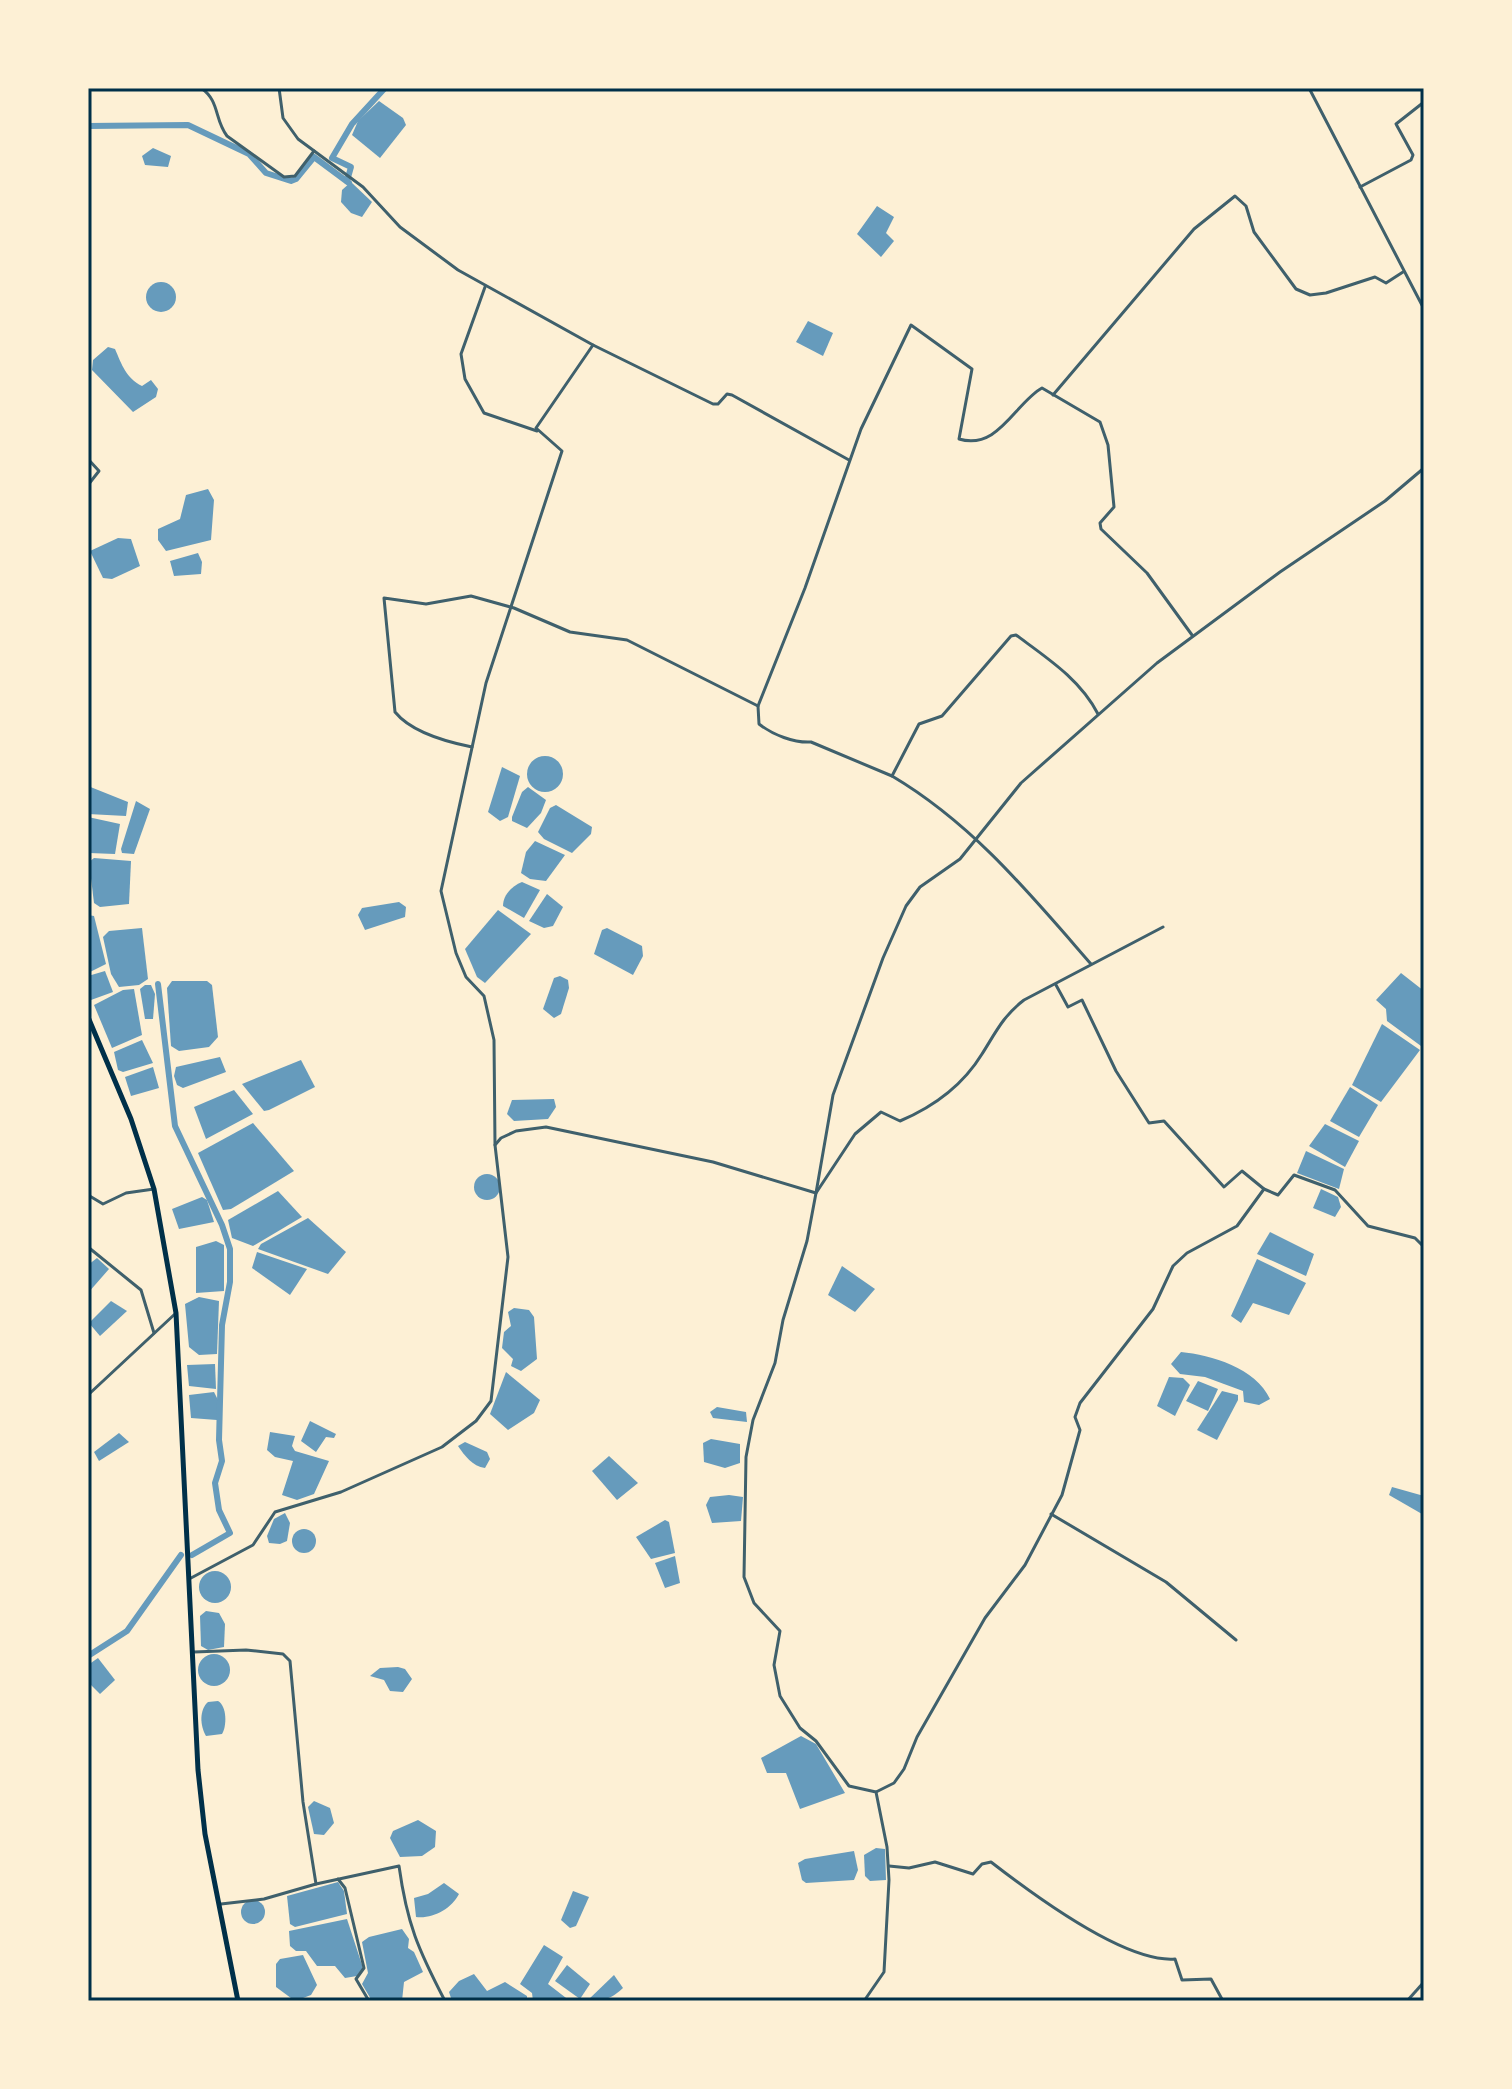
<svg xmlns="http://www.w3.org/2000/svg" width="1512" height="2089" viewBox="0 0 1512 2089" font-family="'Varela Round',sans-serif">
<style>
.water{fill:#669bbc}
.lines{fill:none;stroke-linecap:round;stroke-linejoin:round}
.canal{stroke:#669bbc;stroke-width:6}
.minor{stroke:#3f606c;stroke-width:3}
.primary{stroke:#003049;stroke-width:5}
.neatline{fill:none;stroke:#003049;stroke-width:3}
</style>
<rect width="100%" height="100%" fill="#fdf0d5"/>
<!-- water -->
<g class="water">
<path d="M379,101L403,118L406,125L380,158L352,135L358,121Z"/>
<path d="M153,148L171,156L168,167L145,165L142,156Z"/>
<path d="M351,182L372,202L362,217L351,213L341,202L342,190Z"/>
<path d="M877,206L894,217L886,233L894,241L881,257L857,234Z"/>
<circle cx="161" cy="297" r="15"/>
<path d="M808,321L833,333L823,356L796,342Z"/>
<path d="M108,347L115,349C122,365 126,378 142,386L151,380L158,389L156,397L133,412L92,370L93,360Z"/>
<path d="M208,489L214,500L211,540L166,551L158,540V529L180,519L186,495Z"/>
<path d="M118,538L131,539L140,566L112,579L103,578L90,551Z"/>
<path d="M198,553L202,562L201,574L174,576L170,561Z"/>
<circle cx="545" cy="774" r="18"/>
<path d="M502,767L520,776L508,817L500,821L488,812Z"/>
<path d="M88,786L128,802L126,816L88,814Z"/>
<path d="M528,787L546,800L541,813L527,828L512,821V817L522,792Z"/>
<path d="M136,801L150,809L134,854L122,853L121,849Z"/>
<path d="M556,805L592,827L591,834L572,853L544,839L538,832L550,808Z"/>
<path d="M88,817L120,824L115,854L89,853Z"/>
<path d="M535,841L565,855L546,881L530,879L521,873L526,852Z"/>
<path d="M94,858L131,861L129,904L100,907L94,903L89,862Z"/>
<path d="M522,882L540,890L524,918L503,906C503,895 512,886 522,882Z"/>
<path d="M547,894L563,907L553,926L544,928L529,921Z"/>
<path d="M399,902L406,907L405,917L365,930L358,915L362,908Z"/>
<path d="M498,910L531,934L485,983L477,977L465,949Z"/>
<path d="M88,915L94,916L106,964L88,973Z"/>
<path d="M142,928L148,979L139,985L119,987L111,974L103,937L109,931Z"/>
<path d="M607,928L642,946L643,956L633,975L594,954L602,930Z"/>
<path d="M105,971L113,992L91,1000L88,976Z"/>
<path d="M1401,973L1424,991L1421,1046L1387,1021L1386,1009L1376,1000Z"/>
<path d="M560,976L568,980L569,988L561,1014L554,1018L543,1009L554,978Z"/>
<path d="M172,981H207L212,985L218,1037L209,1047L179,1051L171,1046L167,988Z"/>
<path d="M145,985H151L155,994L153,1019H145L140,989Z"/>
<path d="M134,989L142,1035L112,1048L94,1005L123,990Z"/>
<path d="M1382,1024L1420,1050L1381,1102L1352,1085Z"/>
<path d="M142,1040L153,1063L123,1072L118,1070L114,1052Z"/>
<path d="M220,1057L226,1072L183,1088L177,1085L174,1076L176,1067Z"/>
<path d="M301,1060L315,1087L269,1110L264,1111L242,1084Z"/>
<path d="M153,1067L159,1088L131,1096L125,1077Z"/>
<path d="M1350,1087L1378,1105L1359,1137L1330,1121Z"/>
<path d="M234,1090L253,1114L206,1139L194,1107Z"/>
<path d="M554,1099L556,1107L548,1119L514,1121L507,1114L512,1100Z"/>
<path d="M253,1123L294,1171L231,1209L223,1210L198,1153Z"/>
<path d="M1325,1124L1359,1141L1345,1167L1309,1146Z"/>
<path d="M1306,1151L1344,1169L1339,1189L1297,1173Z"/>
<circle cx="487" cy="1187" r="13"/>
<path d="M1321,1189L1338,1197L1341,1207L1335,1217L1313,1208Z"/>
<path d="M278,1191L302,1217L253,1246L232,1238L228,1220Z"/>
<path d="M202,1197L207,1200L214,1222L179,1229L172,1209Z"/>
<path d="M308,1218L346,1252L328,1274L258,1249L261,1244Z"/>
<path d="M1270,1232L1314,1254L1306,1276L1257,1254Z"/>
<path d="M216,1241L224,1245V1291L196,1293V1247Z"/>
<path d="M257,1252L307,1269L290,1295L252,1268Z"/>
<path d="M97,1258L109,1269L88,1293V1265Z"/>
<path d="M1257,1259L1306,1283L1289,1315L1253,1303L1241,1323L1231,1316Z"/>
<path d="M842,1266L875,1289L855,1312L828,1295Z"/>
<path d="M199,1297L219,1301L217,1354L199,1355L189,1347L185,1304Z"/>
<path d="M111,1301L127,1311L100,1336L89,1323Z"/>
<path d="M514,1308L529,1310L534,1317L537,1359L521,1371L511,1366L513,1359L502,1348L504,1332L511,1326L508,1312Z"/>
<path d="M1181,1352C1211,1355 1256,1368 1270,1399L1259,1405L1244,1402L1243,1391L1205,1377L1180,1374L1171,1364Z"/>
<path d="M215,1364L216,1389L189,1386L187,1365Z"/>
<path d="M506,1372L540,1400L534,1413L508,1430L490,1414Z"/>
<path d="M1169,1377L1183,1378L1190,1385L1175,1416L1157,1406Z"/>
<path d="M1198,1381L1218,1389L1208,1411L1186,1401Z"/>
<path d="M1222,1391L1238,1395V1400L1217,1440L1197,1430Z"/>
<path d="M214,1392L219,1402L217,1420L191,1418L189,1395Z"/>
<path d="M717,1407L746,1412L747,1422L713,1418L710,1412Z"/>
<path d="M310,1421L336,1434L334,1438L326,1437L316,1452L301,1441Z"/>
<path d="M270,1432L295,1436L292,1446L295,1451L329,1461L314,1494L297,1500L282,1495L293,1461L275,1457L267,1450Z"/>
<path d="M119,1433L129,1442L99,1461L94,1452Z"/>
<path d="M711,1439L740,1444V1463L725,1468L704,1462L703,1443Z"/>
<path d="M465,1442L487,1452L490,1459L485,1468C472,1466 465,1456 458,1446Z"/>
<path d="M609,1456L638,1483L617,1500L592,1471Z"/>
<path d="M1392,1487L1424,1496L1422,1514L1389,1495Z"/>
<path d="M729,1495L743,1497L741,1521L712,1523L706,1505L710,1497Z"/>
<path d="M285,1513L290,1523L287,1541L280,1544L269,1543L267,1536L274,1519Z"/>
<path d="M665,1520L669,1522L675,1553L651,1559L636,1537Z"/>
<circle cx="304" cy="1541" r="12"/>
<path d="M675,1556L680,1583L665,1588L655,1563Z"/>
<circle cx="215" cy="1587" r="16"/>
<path d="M206,1611L219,1613L225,1624L224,1647L208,1650L201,1646L200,1616Z"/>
<circle cx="214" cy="1670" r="16"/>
<path d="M98,1658L115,1680L100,1694L88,1682V1665Z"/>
<path d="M398,1667L405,1669L412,1679L403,1692L390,1691L384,1680L370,1676L380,1668Z"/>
<path d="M218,1701C227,1706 227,1726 222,1734L206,1736C200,1726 199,1710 208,1702Z"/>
<path d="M801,1736L816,1744L845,1793L800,1809L786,1773H767L761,1758Z"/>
<path d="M314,1801L330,1808L334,1823L324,1835L314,1834L308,1807Z"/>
<path d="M418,1820L436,1831L435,1847L422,1856L400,1857L390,1838L393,1831Z"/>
<path d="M876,1848L885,1849L886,1880L870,1881L865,1876L864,1855Z"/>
<path d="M854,1851L858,1870L854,1880L806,1883L802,1880L798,1863L805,1859Z"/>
<path d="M338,1882L344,1891L347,1914L295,1927L290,1924L287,1896Z"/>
<path d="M444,1883L459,1894C451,1909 433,1919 416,1917L414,1898L428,1894Z"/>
<path d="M573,1891L589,1897L576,1926L570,1928L561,1920Z"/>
<circle cx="253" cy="1912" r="12"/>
<path d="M347,1919L363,1968L357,1976L345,1978L335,1966H317L306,1951H296L290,1946L289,1931Z"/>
<path d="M402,1929L409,1939L408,1948L414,1952L423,1972L404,1982L402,2001H372L362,1984L368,1973L362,1942L369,1937Z"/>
<path d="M544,1945L563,1957L548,1984L570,2001H533L532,1993L520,1984Z"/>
<path d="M303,1955L317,1985L311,1995L295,2001L276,1987V1964L280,1959Z"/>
<path d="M567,1965L590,1984L580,1999L555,1981Z"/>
<path d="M474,1974L487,1991L505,1982L527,1996V2001H452L449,1992L459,1981Z"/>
<path d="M614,1975L623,1988C611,1999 604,2001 587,2001Z"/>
</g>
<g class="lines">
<!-- canal -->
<g class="canal">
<path d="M88,126L188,125L249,154L266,173L291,181L296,179L314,157L349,183"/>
<path d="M347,181L351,167L332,158L352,124L385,88"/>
<path d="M158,984L175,1126L222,1225L230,1249V1282L222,1325L219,1440L222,1461L215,1483L219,1510L230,1533L192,1555"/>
<path d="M88,1656L127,1631L181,1555"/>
</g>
<!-- minor -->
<g class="minor">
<path d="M201,88C220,101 214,119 227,136L284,177L295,176L314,151"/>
<path d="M279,88L283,118L298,139L363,187L400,227L458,270L593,345L713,404H718L727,394L732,395L849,460"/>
<path d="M1309,88L1424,309"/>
<path d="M1360,187L1411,160L1413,155L1396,124L1424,102"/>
<path d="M485,287L461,354L465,379L484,413L537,431"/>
<path d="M1053,395L1194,229L1235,196L1246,206L1254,232L1296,289L1310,295L1326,293L1375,277L1386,283L1403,272"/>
<path d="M88,459L99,471L88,485"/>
<path d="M758,706L759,724C773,735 794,743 811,742L892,776L919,724L942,716L1011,636L1016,635C1047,658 1080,679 1098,714"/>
<path d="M472,747C447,742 412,733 395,712L384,598L426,604L471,596L514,608L570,632L627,640L758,706L805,588L861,429L911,325L972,369L959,439C998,451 1015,403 1042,388L1100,422L1108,445L1114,507L1100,523L1101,529L1147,573L1192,635"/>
<path d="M892,776C973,824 1030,894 1091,964"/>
<path d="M1056,985L1068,1007L1082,1000L1116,1071L1149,1123L1164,1121L1224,1187L1242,1171L1264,1189L1278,1195L1294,1175L1335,1190L1368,1226L1415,1238L1424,1247"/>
<path d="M495,1145L494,1040L484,996L466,977L456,953L441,891L486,683L562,451L536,428L593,345"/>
<path d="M88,1195L103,1204L126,1193L154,1189"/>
<path d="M88,1247L141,1290L154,1333"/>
<path d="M88,1395L176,1313"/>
<path d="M1051,1514L1166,1582L1236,1640"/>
<path d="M191,1578L253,1545L275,1512L341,1492L442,1447L476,1421L491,1401L508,1257L495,1145L501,1138L516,1131L546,1127L713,1162L816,1193L833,1095L883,958L906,906L920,887L960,859L1021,783L1157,663L1280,572L1385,501L1424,468"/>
<path d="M194,1652L246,1650L283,1654L290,1661L303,1802L316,1884L264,1899L221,1904"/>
<path d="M876,1792L894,1783L904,1769L917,1737L985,1618L1025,1565L1062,1495L1080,1430L1075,1417L1080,1403L1153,1309L1173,1266L1187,1253L1237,1226L1264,1189"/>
<path d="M889,1866L909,1868L935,1862L973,1874L982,1864L991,1862C1031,1893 1125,1963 1175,1959L1182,1980L1211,1979L1223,2001"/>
<path d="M338,1879L345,1888L364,1968L356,1979L369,2001"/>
<path d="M316,1884L399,1866C407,1924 418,1949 445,2001"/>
<path d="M864,2001L884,1972L889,1880L887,1847L876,1792L849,1786L816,1741L800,1728L780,1696L774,1665L780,1631L754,1603L744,1577L746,1457L753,1420L775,1363L783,1320L807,1241L816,1193L855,1134L881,1112L900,1121C933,1107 963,1085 982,1054C996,1032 1003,1016 1024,1000L1163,927"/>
<path d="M1407,2001L1424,1982"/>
</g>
<!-- primary -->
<path class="primary" d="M88,1017L131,1119L154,1189L176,1313L198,1770L205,1834L238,2001"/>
</g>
<!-- border -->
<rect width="1512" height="2089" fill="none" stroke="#fdf0d5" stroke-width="180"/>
<rect x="90" y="90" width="1332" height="1909" class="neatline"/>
</svg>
